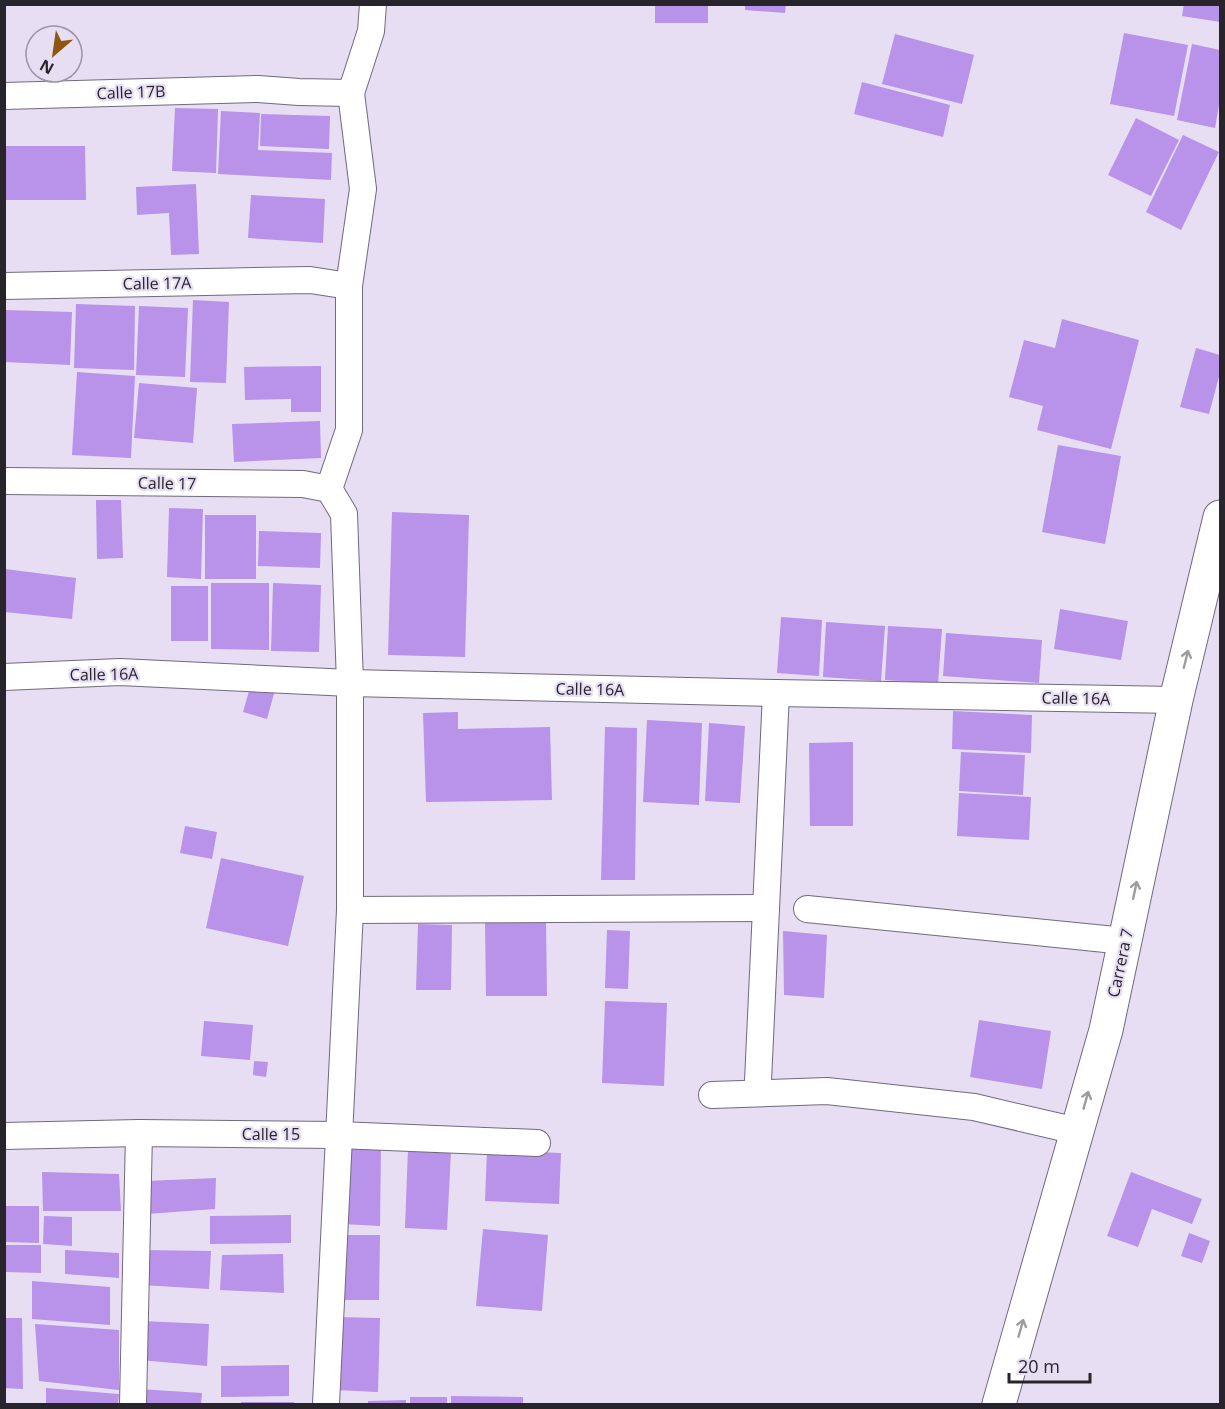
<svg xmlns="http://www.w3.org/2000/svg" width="1225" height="1409" viewBox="0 0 1225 1409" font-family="'Open Sans',sans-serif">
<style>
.building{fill:#b992ea}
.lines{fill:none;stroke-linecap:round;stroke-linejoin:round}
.minor-casing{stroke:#71697d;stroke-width:28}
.major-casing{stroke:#71697d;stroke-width:35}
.minor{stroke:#fff;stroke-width:26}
.major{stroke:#fff;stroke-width:33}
.oneway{stroke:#9e9ca0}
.labels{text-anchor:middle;stroke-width:4.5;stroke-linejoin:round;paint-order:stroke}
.street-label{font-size:16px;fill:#28242c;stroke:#e7def4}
</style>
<rect width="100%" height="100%" fill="#e7def4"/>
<!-- building -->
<g class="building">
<rect x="655" y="4" width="53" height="19"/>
<path d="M745,4H786L785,13L745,10Z"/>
<path d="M1184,4H1220V22L1182,16Z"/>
<path d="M1124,33L1188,45L1174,116L1110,104Z"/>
<path d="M895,34L974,55L962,104L882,84Z"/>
<path d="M1192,44L1220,50V99L1215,128L1177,120Z"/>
<path d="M862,82L950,105L943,137L854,114Z"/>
<path d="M175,108L218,109L216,173L172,171Z"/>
<path d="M221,111L260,113L258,150L332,153L331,180L218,174Z"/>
<path d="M261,114L330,116L329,149L260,146Z"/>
<path d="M1136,118L1179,140L1151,196L1108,175Z"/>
<path d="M1183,135L1219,152L1181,230L1146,212Z"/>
<path d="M4,146H85L86,200H4Z"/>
<path d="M196,184L199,254L171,255L169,213L137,215L136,187Z"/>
<path d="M251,195L325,199L323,243L248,238Z"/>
<path d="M193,300L229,302L226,383L190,382Z"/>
<path d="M76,304L135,306L134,370L74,368Z"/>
<path d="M139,306L188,308L185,377L136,375Z"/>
<path d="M4,310L72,312L70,365L4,362Z"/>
<path d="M1062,319L1139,340L1111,449L1037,430L1043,406L1009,397L1024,340L1055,348Z"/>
<path d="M1196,348L1220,355V373L1209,414L1180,407Z"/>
<path d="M321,366V412H291V399L245,400L244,367Z"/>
<path d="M77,372L135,376L131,458L72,455Z"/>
<path d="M139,383L197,388L193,443L134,438Z"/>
<path d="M320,421L321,458L234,462L232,424Z"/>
<path d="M1058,445L1121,456L1105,544L1042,532Z"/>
<path d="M96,500H121L123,558L97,559Z"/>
<path d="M169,508L203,509L201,579L167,577Z"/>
<path d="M392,512L469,515L465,657L388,655Z"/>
<rect x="205" y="515" width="51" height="64"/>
<path d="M259,531L321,533L320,568L258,566Z"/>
<path d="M5,569L76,578L72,619L5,612Z"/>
<path d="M211,583H269V650L211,649Z"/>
<path d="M273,583L321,585L319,652L271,651Z"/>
<rect x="171" y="586" width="37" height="55"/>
<path d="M1060,609L1128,621L1121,660L1054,649Z"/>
<path d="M781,617L822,620L819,676L777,673Z"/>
<path d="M826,622L885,626L881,681L823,677Z"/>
<path d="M888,626L942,629L938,684L885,680Z"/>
<path d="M946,633L1042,640L1039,683L943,676Z"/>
<path d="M251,684L275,690L267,719L243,712Z"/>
<path d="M953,711L1032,715L1031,753L952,749Z"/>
<path d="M458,712V729L550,727L552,800L426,802L423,713Z"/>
<path d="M647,720L702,723L699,805L643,802Z"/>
<path d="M709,723L745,726L740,803L705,801Z"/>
<path d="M605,727L637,728L635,880H601Z"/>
<path d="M853,742V826H810L809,743Z"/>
<path d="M961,752L1025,755L1023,795L959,791Z"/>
<path d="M959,793L1031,797L1029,840L957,836Z"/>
<path d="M185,826L217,832L212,859L180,853Z"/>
<path d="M221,858L304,876L288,946L206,928Z"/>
<path d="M485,922H546L547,996H486Z"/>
<path d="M418,924L452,925L451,990H416Z"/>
<path d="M607,930L630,931L628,989L605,988Z"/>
<path d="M783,931L827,935L824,998L784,995Z"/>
<path d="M605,1001L667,1003L664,1086L602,1083Z"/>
<path d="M979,1020L1051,1031L1042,1089L970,1077Z"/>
<path d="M204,1021L253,1025L250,1060L201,1056Z"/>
<path d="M254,1061L268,1062L266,1077L253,1075Z"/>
<path d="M344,1141L381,1144L380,1226L343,1224Z"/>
<path d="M408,1149L451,1151L447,1230L405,1228Z"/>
<path d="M487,1150L561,1153L559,1204L485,1201Z"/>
<path d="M42,1172L119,1174L121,1211H43Z"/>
<path d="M1131,1172L1202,1199L1192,1224L1152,1209L1138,1247L1107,1236Z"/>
<path d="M216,1178L215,1209L147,1214L146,1181Z"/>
<path d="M4,1206H39V1243L4,1242Z"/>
<path d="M291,1215V1243L210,1244V1216Z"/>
<path d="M44,1216L72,1217V1246L43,1244Z"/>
<path d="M483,1229L548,1235L542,1311L476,1306Z"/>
<path d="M1189,1233L1210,1241L1202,1263L1181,1256Z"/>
<path d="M339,1235H380L379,1300H338Z"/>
<path d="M4,1245H41V1273L4,1272Z"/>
<path d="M65,1250L119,1253V1278L65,1274Z"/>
<path d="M143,1250L211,1251L209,1289L141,1285Z"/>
<path d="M283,1254L284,1293L220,1290L222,1255Z"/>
<path d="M32,1281L110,1287V1325L32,1319Z"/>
<path d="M336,1317L380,1318L378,1392L335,1390Z"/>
<path d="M4,1318H22L23,1389L4,1388Z"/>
<path d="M142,1321L209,1324L207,1366L140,1360Z"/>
<path d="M35,1324L119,1330V1390L39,1381Z"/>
<path d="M289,1365V1396L221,1397V1366Z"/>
<path d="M46,1388L119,1394L118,1404H46Z"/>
<path d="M139,1389L202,1393L201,1404H138Z"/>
<path d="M451,1396L523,1397V1404H451Z"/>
<rect x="410" y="1397" width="37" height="7"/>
<path d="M406,1400V1404H368V1401Z"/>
<rect x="241" y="1402" width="53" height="2"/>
</g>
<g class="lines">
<defs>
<g id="minor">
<path d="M4,96L258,89L299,92L351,93L371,31L373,4"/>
<path d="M4,286L310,280L349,286"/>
<path d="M4,481L303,484L329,489"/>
<path d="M4,677L120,672L350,683L776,693L1176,700"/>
<path d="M807,909L1125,941"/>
<path d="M350,910L766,908"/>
<path d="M758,1081L776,693"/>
<path d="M712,1095L827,1091L974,1107L1077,1131"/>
<path d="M4,1136L139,1133L338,1135L537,1143"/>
<path d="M133,1404L139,1133"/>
<path d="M326,1404L350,910V683L344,514L329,489L349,430V286L363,189L351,93"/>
</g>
<path id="major" d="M999,1404L1106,1030L1176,700L1220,517"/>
</defs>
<!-- minor casing -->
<use href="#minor" class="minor-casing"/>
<!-- major casing -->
<use href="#major" class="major-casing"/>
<!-- minor -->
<use href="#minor" class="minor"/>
<!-- major -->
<use href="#major" class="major"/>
</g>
<!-- one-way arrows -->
<defs><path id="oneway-shaft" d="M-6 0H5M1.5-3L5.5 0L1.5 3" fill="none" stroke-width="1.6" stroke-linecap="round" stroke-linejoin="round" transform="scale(1.5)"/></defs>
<g class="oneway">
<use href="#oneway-shaft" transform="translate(1186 659) rotate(-76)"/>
<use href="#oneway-shaft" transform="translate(1135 890) rotate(-78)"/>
<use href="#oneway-shaft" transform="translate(1086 1100) rotate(-74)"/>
<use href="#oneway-shaft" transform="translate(1021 1328) rotate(-74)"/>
</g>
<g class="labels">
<!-- street labels -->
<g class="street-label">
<text transform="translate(131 92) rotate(-2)" y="6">Calle 17B</text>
<text transform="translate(157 283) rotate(-1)" y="6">Calle 17A</text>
<text transform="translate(167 483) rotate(1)" y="6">Calle 17</text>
<text transform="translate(104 674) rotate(-1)" y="6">Calle 16A</text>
<text transform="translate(590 689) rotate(1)" y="6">Calle 16A</text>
<text transform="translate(1076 698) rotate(1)" y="6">Calle 16A</text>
<text transform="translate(1120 963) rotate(-78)" y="6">Carrera 7</text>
<text x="271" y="1140">Calle 15</text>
</g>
</g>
<!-- border -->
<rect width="1225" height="1409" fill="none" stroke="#28242c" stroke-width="12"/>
<!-- north arrow -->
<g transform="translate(54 54) rotate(209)"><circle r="28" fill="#e7def4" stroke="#9b94a4" stroke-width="1.5"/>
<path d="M0-4.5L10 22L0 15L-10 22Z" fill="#8e560e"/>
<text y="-9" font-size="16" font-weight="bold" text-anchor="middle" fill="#28242c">N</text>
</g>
<!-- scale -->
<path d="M1009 1373v9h81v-9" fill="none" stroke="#28242c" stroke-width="3"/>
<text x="1018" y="1373" font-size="18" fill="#28242c" stroke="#e7def4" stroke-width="4.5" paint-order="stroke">20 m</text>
</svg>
